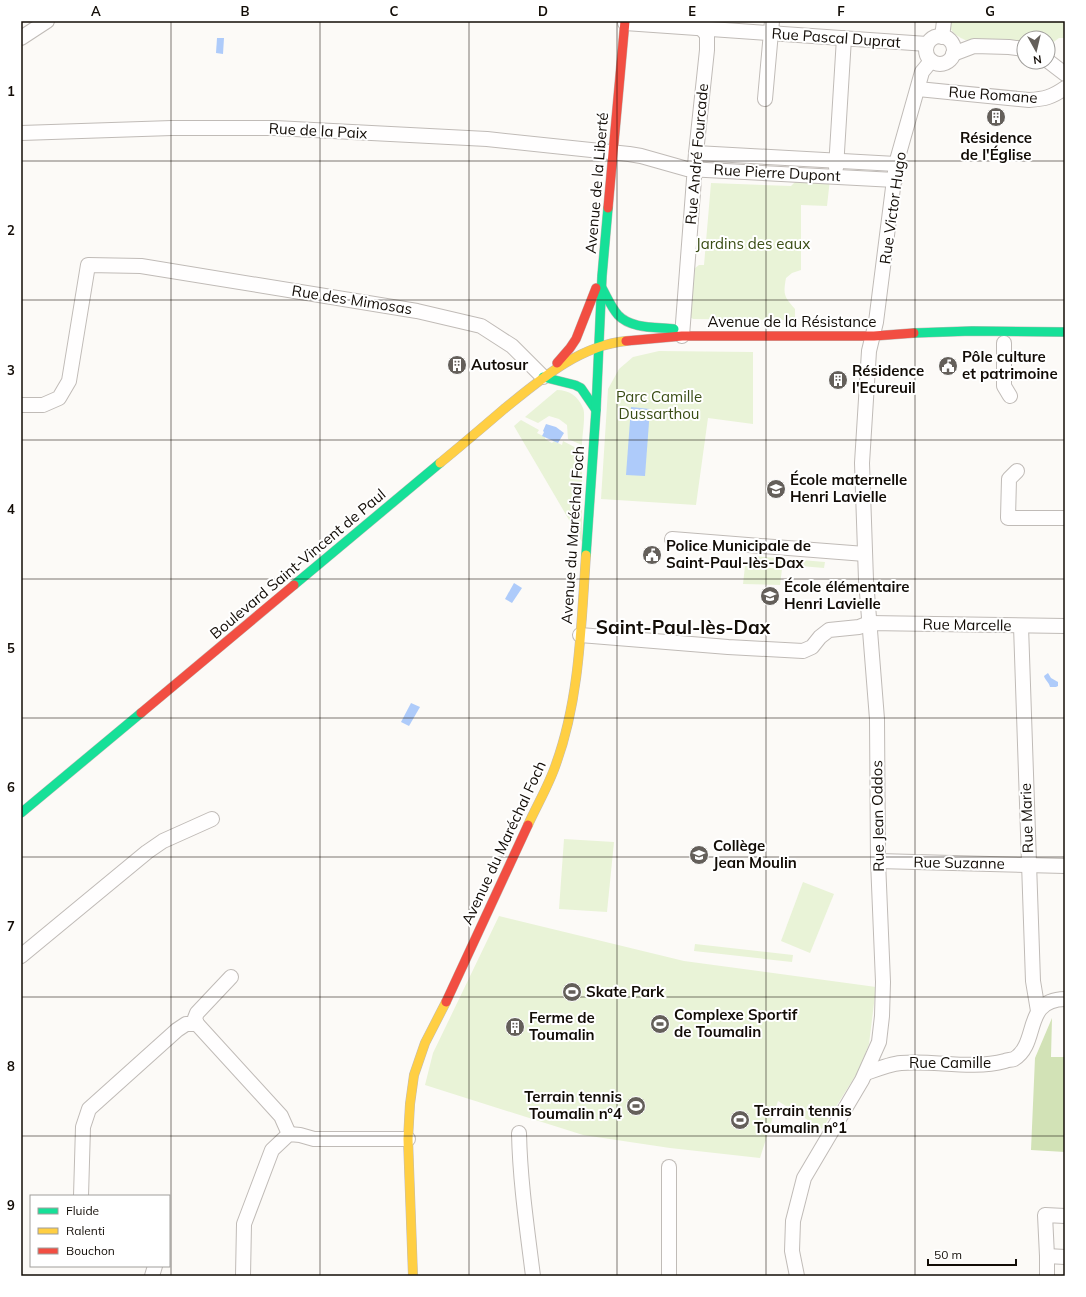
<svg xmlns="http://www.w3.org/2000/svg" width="1086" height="1297" viewBox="0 0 1086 1297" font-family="Mulish,sans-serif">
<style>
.green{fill:#e9f3d7}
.forest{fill:#d2e2b6}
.water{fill:#aecbfa}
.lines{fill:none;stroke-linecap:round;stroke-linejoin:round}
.street-casing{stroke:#c0bbb7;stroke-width:16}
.fast-casing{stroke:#c0bbb7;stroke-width:10}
.slow-casing{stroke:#c0bbb7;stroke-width:10}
.jam-casing{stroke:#c0bbb7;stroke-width:10}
.street{stroke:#fffefe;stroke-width:14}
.fast{stroke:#16e098;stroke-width:9}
.slow{stroke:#ffcf43;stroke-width:9}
.jam{stroke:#f24e42;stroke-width:9}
.grid{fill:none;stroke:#120c06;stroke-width:1;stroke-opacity:0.55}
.labels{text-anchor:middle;stroke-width:4;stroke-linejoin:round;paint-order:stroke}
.street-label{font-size:15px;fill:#120c06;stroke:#fff}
.poi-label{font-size:15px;font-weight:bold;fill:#120c06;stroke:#fff;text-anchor:start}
.park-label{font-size:15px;fill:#394c14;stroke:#fff}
.district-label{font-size:19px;font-weight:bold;fill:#120c06;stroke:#fff}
.neatline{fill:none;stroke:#120c06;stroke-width:1.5}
.grid-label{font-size:13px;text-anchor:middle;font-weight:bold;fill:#120c06}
</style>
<rect width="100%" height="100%" fill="#fcfaf7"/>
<!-- green -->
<g class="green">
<path d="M948,21H1065V38H1059L1048,46V38H1024V41C1006,41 987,43 970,41C961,40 948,31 948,21Z"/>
<path d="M799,178L830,179L827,206L801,205V270L792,273L786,278C783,295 784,296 795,309V320L693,319L690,317L695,268L699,265H704L711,183L791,186Z"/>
<path d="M659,351L753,352V424L708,418L696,505L601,499L608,389L619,369L633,357Z"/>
<path d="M557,390C569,390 578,396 583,408C586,414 582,437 582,445L568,439L567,425L559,419L549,416L538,423L525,417Z"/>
<path d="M521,420L539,430L537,433L545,437V439L552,443L554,441L562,445L563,441L582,451V542L514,426Z"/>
<path d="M753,556L825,562L824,568L753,562Z"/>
<path d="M745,566L782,569L780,585L743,584Z"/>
<path d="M564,839L614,842L607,912L559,909Z"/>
<path d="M803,882L834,894L810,953L781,941Z"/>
<path d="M499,916L684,961L876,987L869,1044L859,1070L822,1129L778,1101L760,1158L670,1148L583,1135L425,1085L433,1053Z"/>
<path d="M695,944L793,955L792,962L694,951Z"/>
</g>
<!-- forest -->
<path class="forest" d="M1052,1018L1051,1057H1065V1152L1031,1150L1035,1058Z"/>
<!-- water -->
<g class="water">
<path d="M217,38H224L223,54L216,53Z"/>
<path d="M631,407L650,409L645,476L626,475Z"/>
<path d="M546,424L556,427L564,433L558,443L542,436L544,432L543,431Z"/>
<path d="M514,583L522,588L512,603L505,599Z"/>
<path d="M1048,673L1051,678L1058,682V686L1056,687H1050C1049,682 1045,680 1044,676Z"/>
<path d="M411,703L420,707L409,726L401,722Z"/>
</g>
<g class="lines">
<defs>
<g id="street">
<path d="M625,23L927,44"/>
<circle cx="940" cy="50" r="14"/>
<path d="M942,37L944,21"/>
<path d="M21,38L47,21"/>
<path d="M953,54L974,46L1009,47L1024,49"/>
<path d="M1048,61L1065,74"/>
<path d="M918,89L1029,100C1045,99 1052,97 1065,88"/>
<path d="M765,99L772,21"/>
<path d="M21,133L172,128H275L487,139L629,154L641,156L687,169L895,180"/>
<path d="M696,153L896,164"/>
<path d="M836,168L844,38"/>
<path d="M682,336L696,153L707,50V35L701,28V21"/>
<path d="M1004,343V386L1010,396"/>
<path d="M21,405H43L59,398L69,381L88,265L141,266L417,311L481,326L512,346L543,377"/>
<path d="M1017,471L1009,479L1008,518H1065"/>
<path d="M672,539L865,554"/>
<path d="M1021,626L1033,981L1038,1011"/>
<path d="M580,635L728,647L803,651L812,647L820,637L829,630L859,627L869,623L1065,626"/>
<path d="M878,861L1065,866"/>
<path d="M21,956L147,852L163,841L212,819"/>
<path d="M197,1024L281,1116L289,1134"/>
<path d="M866,1073C877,1069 890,1064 901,1063C935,1060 971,1070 1005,1061C1007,1060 1011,1060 1014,1059C1040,1043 1022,1000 1065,999"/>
<path d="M519,1133C520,1181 527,1228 533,1276"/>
<path d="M669,1167V1276"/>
<path d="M81,1196L83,1127L89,1109L177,1030L186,1024H197L195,1018L197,1013L231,977"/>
<path d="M1047,1256L1065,1257"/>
<path d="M152,1276L155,1266"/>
<path d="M243,1276L244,1224L272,1150L289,1134L300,1135L314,1139H408"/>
<path d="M797,1276L792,1251L793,1221L804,1178L862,1080L879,1042L882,1016L883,982L878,861L877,719L866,580L862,463L869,351L876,322L896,164L922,72L931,61"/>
<path d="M1047,1276V1256L1045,1215L1065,1216"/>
</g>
<g id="fast">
<path d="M602,288C607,297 611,307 618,315C631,329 656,327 674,329"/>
<path d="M914,333L972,331L1065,332"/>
<path d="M543,377L575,385L581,388L596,410"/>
<path d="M586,555L596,410L602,276L608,208"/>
<path d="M294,585L440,463"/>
<path d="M21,813L141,713"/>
</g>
<g id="slow">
<path d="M440,463C462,445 483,427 504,409C540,380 578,346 626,341"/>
<path d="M528,825C537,805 549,785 556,764C580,698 581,625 586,555"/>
<path d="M413,1276L408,1139L410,1104L414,1075L425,1043L446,1002"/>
</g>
<g id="jam">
<path d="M608,208L625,21"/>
<path d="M626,341L682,336H874L914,333"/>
<path d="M557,363L570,348L576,339L596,288"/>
<path d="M141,713L294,585"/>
<path d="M446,1002L528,825"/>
</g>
</defs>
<!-- street casing -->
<use href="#street" class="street-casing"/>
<!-- fast casing -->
<use href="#fast" class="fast-casing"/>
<!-- slow casing -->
<use href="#slow" class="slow-casing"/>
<!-- jam casing -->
<use href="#jam" class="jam-casing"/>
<!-- street -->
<use href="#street" class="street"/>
<!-- fast -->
<use href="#fast" class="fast"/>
<!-- slow -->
<use href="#slow" class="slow"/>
<!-- jam -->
<use href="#jam" class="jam"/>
</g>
<!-- grid -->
<path class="grid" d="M171,21V1276M320,21V1276M469,21V1276M617,21V1276M766,21V1276M915,21V1276M21,161H1065M21,300H1065M21,440H1065M21,579H1065M21,718H1065M21,857H1065M21,997H1065M21,1136H1065"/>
<!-- icons -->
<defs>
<symbol id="building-disc" viewBox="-11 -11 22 22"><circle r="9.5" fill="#645f5a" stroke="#fff"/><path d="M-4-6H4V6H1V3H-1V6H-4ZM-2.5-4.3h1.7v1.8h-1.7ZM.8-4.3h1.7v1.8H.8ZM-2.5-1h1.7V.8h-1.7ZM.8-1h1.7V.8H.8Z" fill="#fff"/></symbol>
<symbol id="civic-disc" viewBox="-11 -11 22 22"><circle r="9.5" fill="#645f5a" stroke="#fff"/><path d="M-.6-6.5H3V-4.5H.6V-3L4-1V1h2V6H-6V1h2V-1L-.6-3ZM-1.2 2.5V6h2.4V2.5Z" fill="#fff"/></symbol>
<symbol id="school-disc" viewBox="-11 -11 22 22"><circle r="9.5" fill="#645f5a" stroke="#fff"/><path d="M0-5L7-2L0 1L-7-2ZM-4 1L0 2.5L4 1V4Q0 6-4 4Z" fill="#fff"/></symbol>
<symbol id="stadium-disc" viewBox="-11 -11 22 22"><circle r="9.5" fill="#645f5a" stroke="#fff"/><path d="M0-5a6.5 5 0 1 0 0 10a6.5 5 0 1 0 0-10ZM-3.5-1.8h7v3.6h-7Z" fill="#fff"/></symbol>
</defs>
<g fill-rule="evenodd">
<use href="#building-disc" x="985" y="106" width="22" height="22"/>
<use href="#building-disc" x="446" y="354" width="22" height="22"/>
<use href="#civic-disc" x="937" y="355" width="22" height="22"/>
<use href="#building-disc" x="827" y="369" width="22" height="22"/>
<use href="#school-disc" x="765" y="478" width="22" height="22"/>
<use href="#civic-disc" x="641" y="544" width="22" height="22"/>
<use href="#school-disc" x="759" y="585" width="22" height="22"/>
<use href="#school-disc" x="688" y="844" width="22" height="22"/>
<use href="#stadium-disc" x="561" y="981" width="22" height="22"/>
<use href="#stadium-disc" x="649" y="1013" width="22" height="22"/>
<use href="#building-disc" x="504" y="1016" width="22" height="22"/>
<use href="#stadium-disc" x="625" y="1095" width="22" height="22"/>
<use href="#stadium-disc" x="729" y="1109" width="22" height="22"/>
</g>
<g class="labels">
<!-- street labels -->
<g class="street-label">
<text transform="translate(836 38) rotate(4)" y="5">Rue Pascal Duprat</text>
<text transform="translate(993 95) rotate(4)" y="5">Rue Romane</text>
<text transform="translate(318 131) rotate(3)" y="5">Rue de la Paix</text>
<text transform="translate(697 154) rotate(-85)" y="5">Rue André Fourcade</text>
<text transform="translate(777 173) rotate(3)" y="5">Rue Pierre Dupont</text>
<text transform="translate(597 183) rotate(-85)" y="5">Avenue de la Liberté</text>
<text transform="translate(893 208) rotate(-82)" y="5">Rue Victor Hugo</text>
<text transform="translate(352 300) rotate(9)" y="5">Rue des Mimosas</text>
<text x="792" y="327">Avenue de la Résistance</text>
<text transform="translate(573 535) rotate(-86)" y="5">Avenue du Maréchal Foch</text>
<text transform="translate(298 564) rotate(-40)" y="5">Boulevard Saint-Vincent de Paul</text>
<text transform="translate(967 625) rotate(1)" y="5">Rue Marcelle</text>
<text transform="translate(878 816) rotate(-91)" y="5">Rue Jean Oddos</text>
<text transform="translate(1027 818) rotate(-92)" y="5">Rue Marie</text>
<text transform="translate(504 843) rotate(-65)" y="5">Avenue du Maréchal Foch</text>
<text transform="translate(959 863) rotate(1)" y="5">Rue Suzanne</text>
<text x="950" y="1068">Rue Camille</text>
</g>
<!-- poi labels -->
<g class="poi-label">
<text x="996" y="143" text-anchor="middle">Résidence<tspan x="996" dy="17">de l'Église</tspan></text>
<text x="962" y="362">Pôle culture<tspan x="962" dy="17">et patrimoine</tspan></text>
<text x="471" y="370">Autosur</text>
<text x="852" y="376">Résidence<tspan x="852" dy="17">l'Ecureuil</tspan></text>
<text x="790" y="485">École maternelle<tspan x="790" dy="17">Henri Lavielle</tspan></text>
<text x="666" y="551">Police Municipale de<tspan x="666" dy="17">Saint-Paul-lès-Dax</tspan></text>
<text x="784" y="592">École élémentaire<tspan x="784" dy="17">Henri Lavielle</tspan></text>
<text x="713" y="851">Collège<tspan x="713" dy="17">Jean Moulin</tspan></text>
<text x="586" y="997">Skate Park</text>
<text x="674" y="1020">Complexe Sportif<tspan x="674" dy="17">de Toumalin</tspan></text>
<text x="529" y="1023">Ferme de<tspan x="529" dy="17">Toumalin</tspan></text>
<text x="622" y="1102" text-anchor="end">Terrain tennis<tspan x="622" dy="17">Toumalin n°4</tspan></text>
<text x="754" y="1116">Terrain tennis<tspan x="754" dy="17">Toumalin n°1</tspan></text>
</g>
<!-- park labels -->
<g class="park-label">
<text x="753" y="249">Jardins des eaux</text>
<text x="659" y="402">Parc Camille<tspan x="659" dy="17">Dussarthou</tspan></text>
</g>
<!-- district labels -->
<g class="district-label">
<text x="683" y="634">Saint-Paul-lès-Dax</text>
</g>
</g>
<!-- border -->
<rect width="1086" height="1297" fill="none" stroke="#ffffff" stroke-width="44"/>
<!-- legend -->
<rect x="30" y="1195" width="140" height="72" fill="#ffffff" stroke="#a09e9b"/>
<rect x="38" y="1208" width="20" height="6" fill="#16e098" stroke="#a09e9b"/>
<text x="66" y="1215" font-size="12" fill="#120c06">Fluide</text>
<rect x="38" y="1228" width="20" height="6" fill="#ffcf43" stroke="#a09e9b"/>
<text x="66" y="1235" font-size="12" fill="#120c06">Ralenti</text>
<rect x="38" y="1248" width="20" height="6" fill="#f24e42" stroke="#a09e9b"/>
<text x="66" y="1255" font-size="12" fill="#120c06">Bouchon</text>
<!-- north arrow -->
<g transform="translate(1036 50) rotate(172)"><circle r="19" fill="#ffffff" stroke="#a09e9b"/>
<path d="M0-3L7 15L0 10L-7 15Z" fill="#645f5a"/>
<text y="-6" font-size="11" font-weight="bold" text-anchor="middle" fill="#120c06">N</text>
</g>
<!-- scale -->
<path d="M928 1259v6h88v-6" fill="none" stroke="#120c06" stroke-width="2"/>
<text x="934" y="1259" font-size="12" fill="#120c06" stroke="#ffffff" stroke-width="3" paint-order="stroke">50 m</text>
<rect x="22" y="22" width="1042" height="1253" class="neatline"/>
<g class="grid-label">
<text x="96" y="16">A</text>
<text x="245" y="16">B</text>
<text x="394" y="16">C</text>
<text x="543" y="16">D</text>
<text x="692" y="16">E</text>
<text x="841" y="16">F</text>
<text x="990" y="16">G</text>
<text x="11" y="96">1</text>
<text x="11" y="235">2</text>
<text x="11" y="375">3</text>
<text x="11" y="514">4</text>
<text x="11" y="653">5</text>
<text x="11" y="792">6</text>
<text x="11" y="931">7</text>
<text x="11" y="1071">8</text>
<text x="11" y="1210">9</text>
</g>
</svg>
